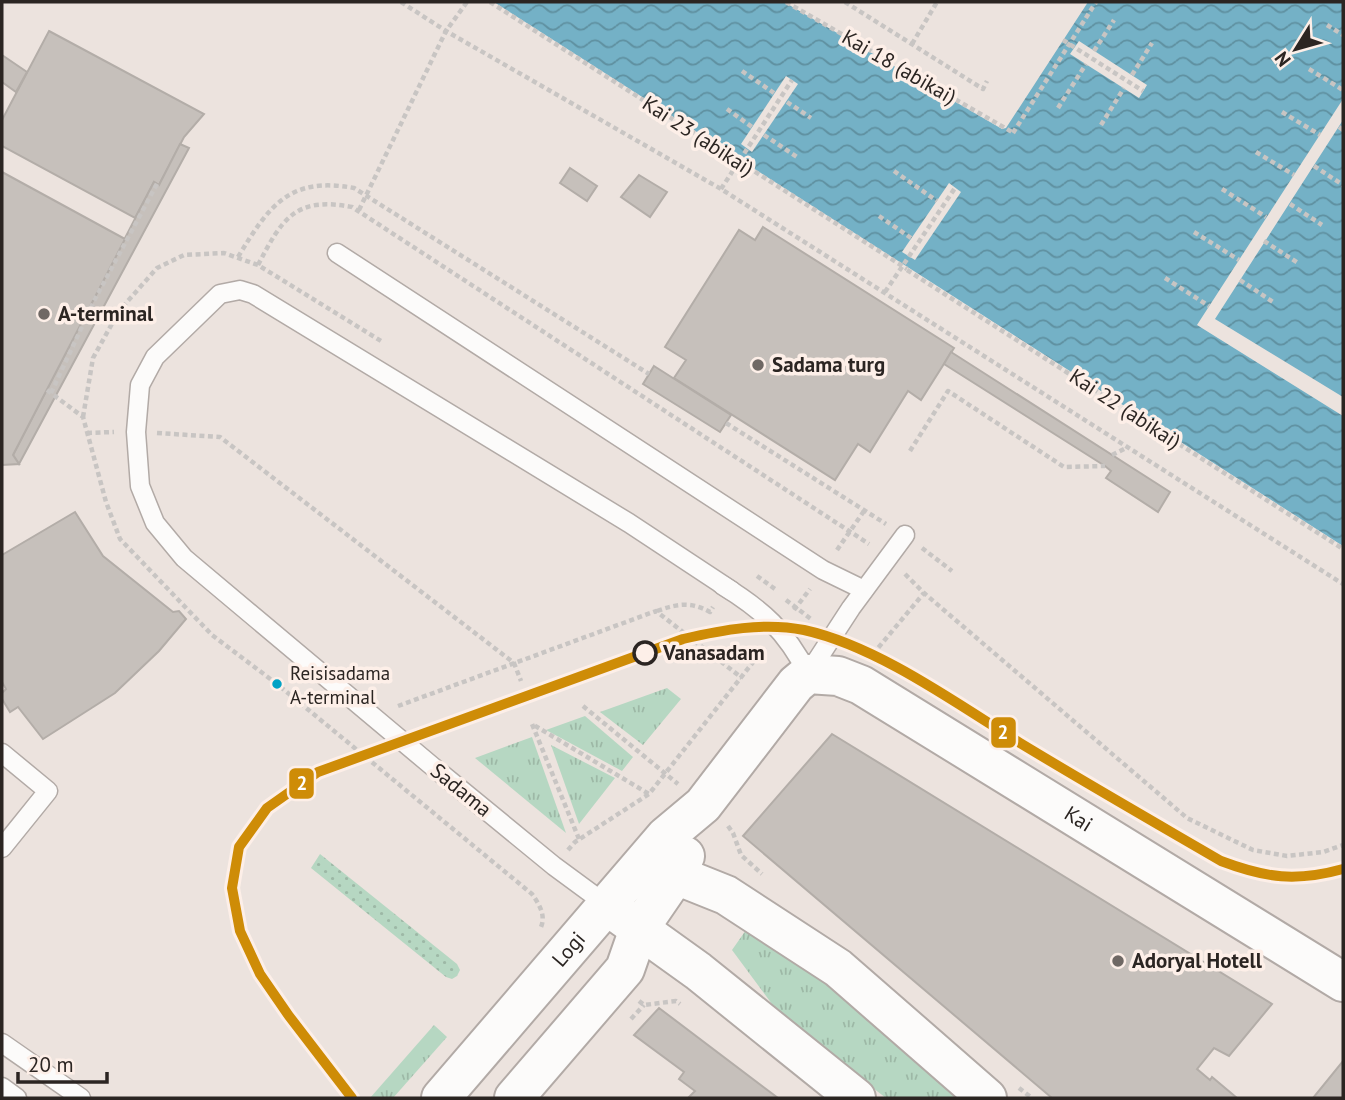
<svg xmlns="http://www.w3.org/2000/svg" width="1345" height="1100" viewBox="0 0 1345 1100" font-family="'PT Sans',sans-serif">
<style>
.grass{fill:url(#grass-tufts)}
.park{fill:url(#park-dots)}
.water{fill:url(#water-waves)}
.pier{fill:#ece3de}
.building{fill:#c6c0bb;stroke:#b3ada8;stroke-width:2}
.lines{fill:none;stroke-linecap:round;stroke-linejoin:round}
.service-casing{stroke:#b2aaa6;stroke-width:21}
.tertiary-casing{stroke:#b2aaa6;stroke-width:42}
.path{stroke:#c8c5c3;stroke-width:4.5;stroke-dasharray:5 3.5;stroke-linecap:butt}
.service{stroke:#fcfbfa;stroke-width:18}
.tertiary{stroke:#fcfbfa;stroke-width:38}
.tram-1-casing{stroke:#fdefe8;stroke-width:16}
.tram-1{stroke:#ce8c07;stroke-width:10}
.poi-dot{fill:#6f6864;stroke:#fdefe8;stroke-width:2.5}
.stop-dot{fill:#fdefe8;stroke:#2b2522;stroke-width:3.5}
.bus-dot{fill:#02a2c5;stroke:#fdefe8;stroke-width:2.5}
.labels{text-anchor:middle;stroke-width:7;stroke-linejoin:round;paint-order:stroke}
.bus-label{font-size:19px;fill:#2b2522;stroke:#fdefe8;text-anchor:start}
.street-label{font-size:21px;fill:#2b2522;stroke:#fdefe8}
.poi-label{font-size:21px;font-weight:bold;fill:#2b2522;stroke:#fdefe8;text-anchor:start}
.stop-label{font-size:21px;font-weight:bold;fill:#2b2522;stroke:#fdefe8;text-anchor:start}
.line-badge{stroke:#fdefe8;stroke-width:2.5}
.badge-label{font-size:19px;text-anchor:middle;font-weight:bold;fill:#fff}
</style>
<defs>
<pattern id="grass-tufts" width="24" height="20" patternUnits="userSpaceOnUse" patternTransform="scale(1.75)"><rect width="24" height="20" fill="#b6d7c2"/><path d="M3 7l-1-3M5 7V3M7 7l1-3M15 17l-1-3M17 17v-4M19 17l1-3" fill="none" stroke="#9db8a6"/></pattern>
<pattern id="park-dots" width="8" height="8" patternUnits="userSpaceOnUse" patternTransform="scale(1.75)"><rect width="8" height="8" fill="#b6d7c2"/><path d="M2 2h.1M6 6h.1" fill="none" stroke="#9db8a6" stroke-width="1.8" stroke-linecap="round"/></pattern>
<pattern id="water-waves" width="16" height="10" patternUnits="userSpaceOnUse" patternTransform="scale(1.75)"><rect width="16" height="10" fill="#74b1c6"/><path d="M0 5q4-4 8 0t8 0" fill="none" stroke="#5f90a0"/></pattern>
</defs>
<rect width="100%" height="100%" fill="#ece3de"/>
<!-- grass -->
<g class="grass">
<path d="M667,688L681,699L643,745L600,712Z"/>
<path d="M585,716L633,757L622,771L546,730Z"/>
<path d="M532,737L566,833L475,758Z"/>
<path d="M551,745L615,778L579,824Z"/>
<path d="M746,930C776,953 809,969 840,992C884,1025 925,1063 967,1098H886L783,1019L732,950Z"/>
<path d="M434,1025L447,1037L393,1098H370Z"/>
</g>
<!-- park -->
<path class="park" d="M320,854L457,964L460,970L457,976L452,979L446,977L311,868Z"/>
<!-- water -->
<path class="water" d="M494,2H784L1002,129L1006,128L1088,2H1343V546Z"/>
<!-- pier -->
<g class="pier">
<path d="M1079,41L1147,85L1139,98L1070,54Z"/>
<path d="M786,76L798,84L752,152L741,144Z"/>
<path d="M1343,99V120L1215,319L1343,397V416L1197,325Z"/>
<path d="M949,183L961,192L915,260L902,252Z"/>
</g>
<!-- building -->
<g class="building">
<path d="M49,31L204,114L184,137L159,185L154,182L135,218L2,146V120Z"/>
<path d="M2,55L27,72L16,92L2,82Z"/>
<path d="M180,144L189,148L19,464L13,455L154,182L159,185Z"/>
<path d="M570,168L597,186L587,201L560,183Z"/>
<path d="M2,172L125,239L13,455L19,464L2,465Z"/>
<path d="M639,175L667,192L650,217L621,197Z"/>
<path d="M763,227L954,348L921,400L908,391L870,452L858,444L835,480L674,378L686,360L665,347L739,230L755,240Z"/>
<path d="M951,352L1170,492L1158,512L1106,478L1111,471L1105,466L944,364Z"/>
<path d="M654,366L731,415L720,432L643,384Z"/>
<path d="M75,512L103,556L173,612L179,611L186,619L159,651L115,693L43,739L18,707L10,712L2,699V693L6,689L2,682V555Z"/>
<path d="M832,734L1272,1004L1229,1056L1214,1048L1197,1069L1210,1080L1212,1077L1237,1098H1052L743,836Z"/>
<path d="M659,1008L778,1098H688L695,1091L679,1079L684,1072L634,1035Z"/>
<path d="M1343,1061V1098H1313Z"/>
</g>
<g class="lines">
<defs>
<g id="service">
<path d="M337,253L823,570L864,590"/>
<path d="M722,585C763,610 786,631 808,674"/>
<path d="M808,674L851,608L905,535"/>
<path d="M2,753L48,791L2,848"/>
<path d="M607,905L554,866L432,766L184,558L155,523L140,486L136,432L140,385L155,357L220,294L240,290L253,294L629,523L732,591"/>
<path d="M2,1043L81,1098"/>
<path d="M2,1087L17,1098"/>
</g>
<g id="tertiary">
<path d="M629,880L660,874L676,875L726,895L838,968L987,1098"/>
<path d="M620,915L698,971L856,1098"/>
<path id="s1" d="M441,1098L666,836L703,805L796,684L808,674L838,676L861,685L1343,982"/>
<path d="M514,1098L625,969L639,929L676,875L685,856"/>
</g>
</defs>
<!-- service casing -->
<use href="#service" class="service-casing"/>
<!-- tertiary casing -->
<use href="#tertiary" class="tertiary-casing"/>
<!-- path -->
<g class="path">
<path d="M401,2L446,31L721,189L1343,584"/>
<path d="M490,2L907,269"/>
<path d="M786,2L1012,132"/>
<path d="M845,2L983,89L987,81"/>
<path d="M1327,25L1343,35"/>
<path d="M1063,40L1143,91"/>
<path d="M912,44L937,2"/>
<path d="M1094,51L1114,20"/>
<path d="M1309,69L1343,90"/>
<path d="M742,71L774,93"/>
<path d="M1132,75L1152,43"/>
<path d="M787,102L811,118"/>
<path d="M1058,108L1086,64"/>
<path d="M727,109L752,127"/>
<path d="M1282,112L1320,135"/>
<path d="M1101,125L1124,88"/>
<path d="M1339,127L1343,130"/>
<path d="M1013,133L1096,2"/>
<path d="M764,135L797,157"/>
<path d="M1256,152L1294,175"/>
<path d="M1314,166L1343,185"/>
<path d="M894,171L937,201"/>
<path d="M721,189L792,80"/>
<path d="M1222,189L1266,217"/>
<path d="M1290,204L1322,225"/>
<path d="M359,210L446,31L467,2"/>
<path d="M879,216L911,238"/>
<path d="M1194,232L1239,260"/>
<path d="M1264,241L1298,263"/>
<path d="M238,257C269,206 289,176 354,188L649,374"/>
<path d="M258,265C282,219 295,196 352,207L869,544"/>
<path d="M907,270L1343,549"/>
<path d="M1165,278L1209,306"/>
<path d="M1240,280L1273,302"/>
<path d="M885,292L955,188"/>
<path d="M47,390L83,417L106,502L120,539L212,635L277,684L532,894C539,904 546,915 541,927"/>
<path d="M51,393L95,299L158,182"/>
<path d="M83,417L93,358L119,311L157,268L184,255L224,253L258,265L381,341"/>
<path d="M726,423L886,524"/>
<path d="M87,433L114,432"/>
<path d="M157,433L220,437L514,663L521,681"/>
<path d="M910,451L948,391L1064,467L1105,466"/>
<path d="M1112,455L1128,447"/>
<path d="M922,548L952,571"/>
<path d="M837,550L864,511"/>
<path d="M905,574L924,593L1187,818L1253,850L1287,856L1323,852L1343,845"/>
<path d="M757,576L775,589"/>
<path d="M786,600L811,619"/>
<path d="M794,610L810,589"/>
<path d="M657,611C677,604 690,601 710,612L713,607"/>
<path d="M873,654L924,593"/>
<path d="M398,706L656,611L742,678"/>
<path d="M583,706L678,784"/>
<path d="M728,826L733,833L741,855L762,874"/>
<path d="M579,839L532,724L649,794"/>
<path d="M568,850L575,842L649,794L765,647"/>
<path d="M639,1001L644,1005L676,1001L680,1004"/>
<path d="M631,1019L644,1005"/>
<path d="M1019,1088L1032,1098"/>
</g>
<!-- service -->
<use href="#service" class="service"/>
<!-- tertiary -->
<use href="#tertiary" class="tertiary"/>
<defs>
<path id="tram-1" d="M352,1098L289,1016L260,974L240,931L232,888L239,847L267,808L318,772L683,639C722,630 763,622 804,630C877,646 956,703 1020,743C1086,783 1154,822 1221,861C1266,878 1296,882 1343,869"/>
</defs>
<!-- tram-1 casing -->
<use href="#tram-1" class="tram-1-casing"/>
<!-- tram-1 -->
<use href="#tram-1" class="tram-1"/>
</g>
<!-- markers -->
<g class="poi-dot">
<circle cx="44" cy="314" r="7"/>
<circle cx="758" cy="365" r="7"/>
<circle cx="1118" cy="961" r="7"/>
</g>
<circle class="stop-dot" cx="645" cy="653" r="11"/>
<circle class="bus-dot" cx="277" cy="684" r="6"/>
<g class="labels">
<!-- bus labels -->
<g class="bus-label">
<text x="290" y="680">Reisisadama<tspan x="290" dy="24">A-terminal</tspan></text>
</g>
<!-- street labels -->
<g class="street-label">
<text transform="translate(899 67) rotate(30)" y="7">Kai 18 (abikai)</text>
<text transform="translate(698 136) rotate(33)" y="7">Kai 23 (abikai)</text>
<text transform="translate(1125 409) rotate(33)" y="7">Kai 22 (abikai)</text>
<text transform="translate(461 790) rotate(39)" y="7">Sadama</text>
<text dy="7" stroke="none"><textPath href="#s1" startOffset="872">Kai</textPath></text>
<text dy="7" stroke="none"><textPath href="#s1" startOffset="196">Logi</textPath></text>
</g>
<!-- poi labels -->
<g class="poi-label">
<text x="58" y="321">A-terminal</text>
<text x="772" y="372">Sadama turg</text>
<text x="1132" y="968">Adoryal Hotell</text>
</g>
<!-- stop labels -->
<g class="stop-label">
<text x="663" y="660">Vanasadam</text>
</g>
</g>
<g class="line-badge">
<rect x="990" y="716" width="27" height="33" rx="7" fill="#ce8c07"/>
<rect x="288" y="767" width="27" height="33" rx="7" fill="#ce8c07"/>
</g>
<g class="badge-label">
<text x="1003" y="739">2</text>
<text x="302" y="790">2</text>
</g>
<!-- border -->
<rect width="1345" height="1100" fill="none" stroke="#2b2522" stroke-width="7"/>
<!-- north arrow -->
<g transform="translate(1296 49) rotate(233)" stroke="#fdefe8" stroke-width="5" paint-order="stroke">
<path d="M0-5L12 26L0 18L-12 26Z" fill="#2b2522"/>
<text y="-10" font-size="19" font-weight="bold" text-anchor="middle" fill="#2b2522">N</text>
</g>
<!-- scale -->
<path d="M18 1072v10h89v-10" fill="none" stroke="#2b2522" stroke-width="3.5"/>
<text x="28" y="1072" font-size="21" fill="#2b2522" stroke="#fdefe8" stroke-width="5" paint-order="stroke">20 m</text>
</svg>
